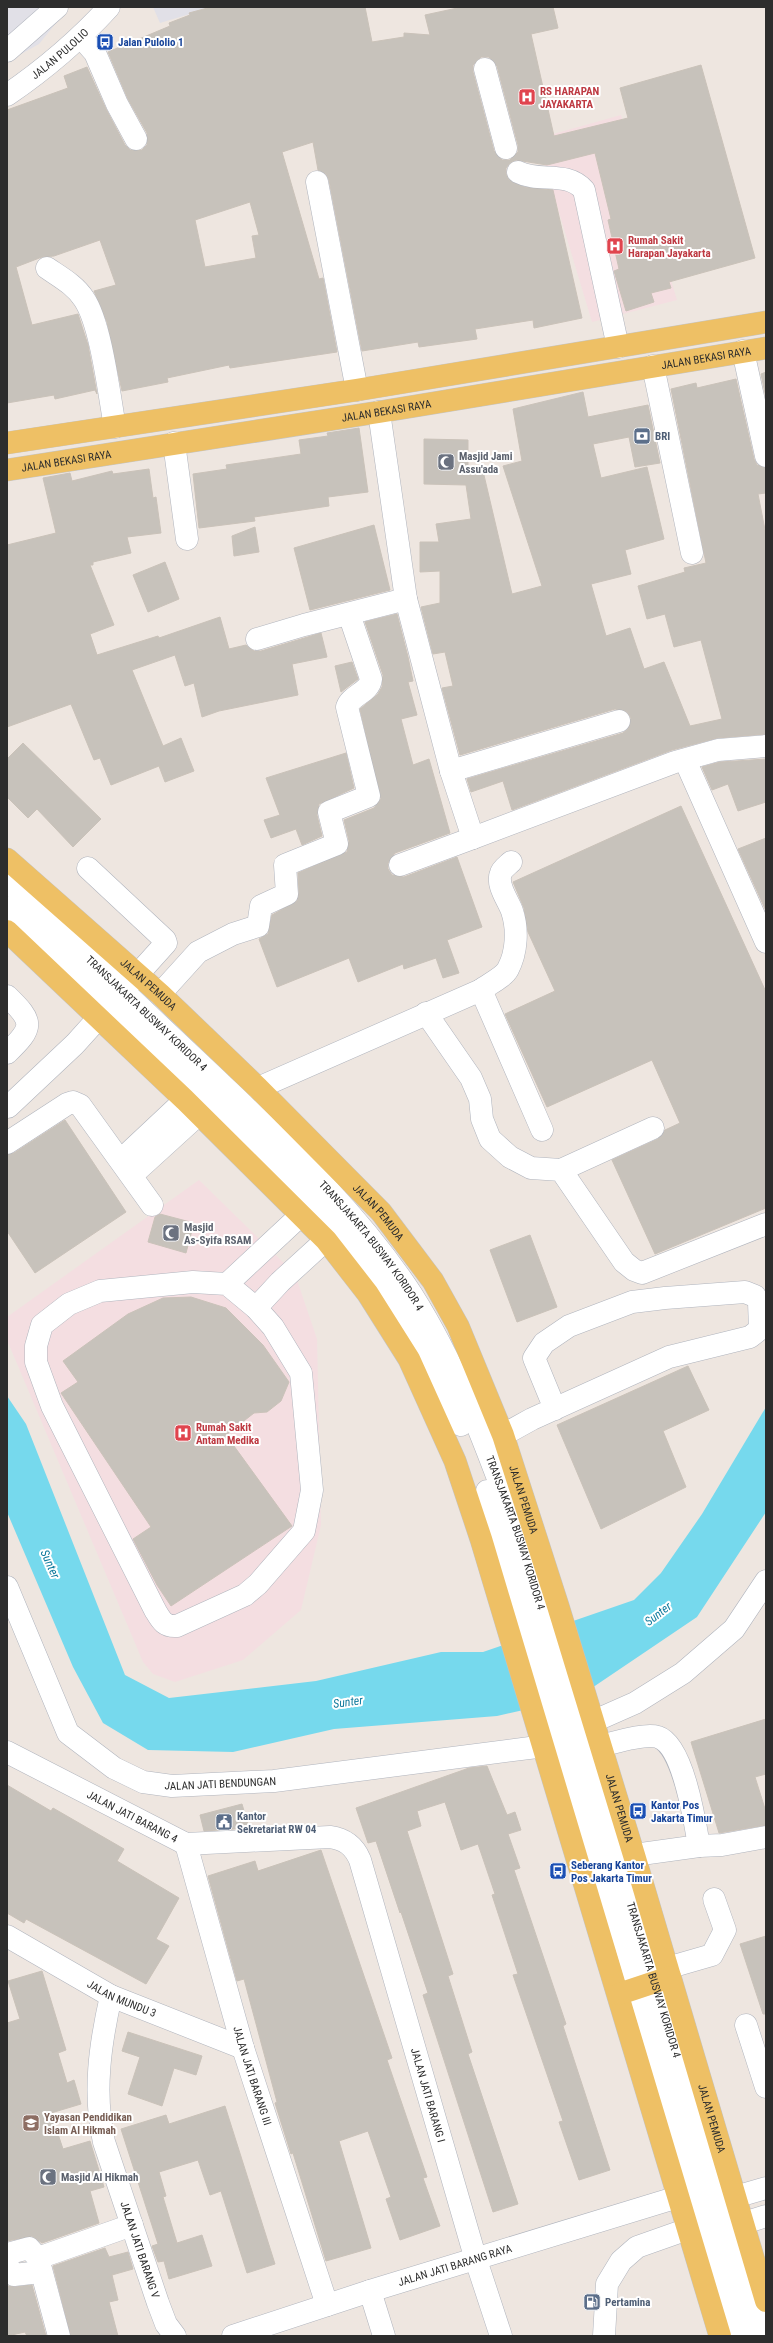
<svg xmlns="http://www.w3.org/2000/svg" width="773" height="2343" viewBox="0 0 773 2343" font-family="'Roboto Condensed',sans-serif">
<style>
.industrial{fill:#e1e0e7}
.medical{fill:#f4dee1}
.water{fill:#76d9ed}
.building{fill:#c7c2bb;stroke:#cac2b9;fill-rule:evenodd}
.lines{fill:none;stroke-linecap:round;stroke-linejoin:round}
.minor-casing{stroke:#b0b4bd;stroke-width:23}
.major-casing{stroke:#c4c4c4;stroke-width:23}
.minor{stroke:#fff;stroke-width:22}
.major{stroke:#eec065;stroke-width:22}
.labels{text-anchor:middle;stroke-width:4;stroke-linejoin:round;paint-order:stroke}
.transit-label{font-size:11px;font-weight:bold;fill:#164399;stroke:#fff;text-anchor:start}
.street-label{font-size:11px;fill:#2d2d2d;stroke:#fff}
.health-label{font-size:11px;font-weight:bold;fill:#be3a42;stroke:#fff;text-anchor:start}
.service-label{font-size:11px;font-weight:bold;fill:#4e5e75;stroke:#fff;text-anchor:start}
.worship-label{font-size:11px;font-weight:bold;fill:#5b616d;stroke:#fff;text-anchor:start}
.education-label{font-size:11px;font-weight:bold;fill:#785e54;stroke:#fff;text-anchor:start}
.water-label{font-size:12px;font-style:italic;fill:#117b9d;stroke:#fff}
</style>
<rect width="100%" height="100%" fill="#eee6e0"/>
<!-- industrial -->
<g class="industrial">
<path d="M7,7H69L39,44L7,62Z"/>
<path d="M153,7H213L160,23Z"/>
</g>
<!-- medical -->
<g class="medical">
<path d="M621,115L677,300L592,322L543,159L539,138Z"/>
<path d="M199,1180L295,1274L317,1339L321,1525L301,1610L243,1660L175,1682L153,1674L143,1662L7,1340V1317Z"/>
</g>
<!-- water -->
<path class="water" d="M7,1396L26,1424L125,1675L169,1698L316,1681L441,1652H483L634,1600L661,1573L702,1514L766,1407V1512L697,1617L577,1698L497,1716L334,1729L233,1752L148,1750L103,1723L73,1667L7,1512Z"/>
<!-- building -->
<g class="building">
<path d="M211,7H365L372,42L404,37V33L430,35L425,15L462,7H553L558,28L531,34L554,136L628,118L620,88L701,65L755,258L669,282L671,288L651,293L654,302L626,311L614,271L619,269L608,220L611,219L595,153L547,165L516,160L510,163L506,168V174L509,180L524,187L553,190L582,318L534,328L533,320L475,329L477,339L419,347L418,342L362,351L329,180L326,174L318,170L313,142L282,152L319,279L323,278L337,352L230,368L229,365L167,378L168,382L122,391L107,322L94,291L116,285L100,240L54,256L42,257L16,267L32,325L78,314L88,345L97,394L95,390L55,399L54,395L7,403V110L68,88L64,76L87,67L106,109L125,145L130,150H142L147,145V133L128,99L108,52L170,26L169,23L190,15L189,13ZM481,57H489L497,66L518,145V152L510,160H502L494,151L473,72V65ZM250,202L259,235L252,236L256,258L205,267L195,220Z"/>
<path d="M766,372V398L761,374Z"/>
<path d="M736,379L754,459L757,465L766,468V493L758,494L766,535V734L717,738L672,750L512,810L503,781L471,792L467,779L623,733L628,729L631,718L627,712L615,709L460,755L442,688L453,686L445,652L433,654L421,607L440,603V571L420,572V542H439L436,524L471,519L466,485L424,484V439L468,440V474L483,471L512,594L542,586L503,466L522,461L513,409L583,392L588,417L648,405L660,463L635,467L629,437L593,444L601,478L647,467L664,539L625,550L631,574L591,584L606,636L630,628L644,669L664,662L690,726L722,719L701,640L674,647L665,614L647,619L638,586L685,572L684,568L706,563L671,389L696,383L697,388Z"/>
<path d="M359,428L368,492L328,497L329,506L254,517L255,521L199,528L193,474L227,469L226,465L301,454L299,440L328,436L327,433Z"/>
<path d="M149,469L153,498L156,497L161,533L127,537L131,553L93,562V565H90L114,625L90,634L97,655L158,636L159,638L220,617L229,649L246,645L254,651H261L321,633L327,657L292,664L298,695L219,711L202,717L194,683L185,686L175,655L132,670L163,746L181,738L194,771L165,782L159,766L111,785L100,758L94,760L71,704L7,727V545L56,533L43,478L70,473L72,481L112,471L113,474Z"/>
<path d="M374,525L390,590L310,610L294,548Z"/>
<path d="M255,527L259,552L234,556L232,536Z"/>
<path d="M165,562L179,599L148,612L133,575Z"/>
<path d="M397,614L408,657L413,681L408,682L417,715L401,719L413,765L429,759L450,833L395,853L388,863V869L392,875L404,877L457,857L482,927L447,940L459,973L443,978L436,958L404,969L403,964L358,982L349,958L277,987L259,939L268,934L272,915L297,901L299,893L298,873L347,852L349,841L344,820L374,808L381,799L360,709L378,694L382,687L383,675L365,622Z"/>
<path d="M352,662L358,679L341,692L335,666Z"/>
<path d="M23,743L101,819L73,847L37,809L28,818L7,797V759Z"/>
<path d="M346,753L354,788L319,804L317,815L322,836L302,845L296,829L271,838L264,820L280,815L266,778Z"/>
<path d="M766,759V802L738,811L728,784L712,790L702,767L720,762Z"/>
<path d="M681,806L766,992V1208L655,1254L612,1160L658,1139L665,1130L680,1123L652,1060L547,1107L505,1014L555,991L528,932L524,908L513,882Z"/>
<path d="M766,838V911L738,849Z"/>
<path d="M65,1120L126,1212L35,1273L7,1231V1155L14,1153Z"/>
<path d="M160,1214L194,1223L186,1253L148,1242L155,1217Z"/>
<path d="M530,1235L557,1307L517,1322L490,1250Z"/>
<path d="M191,1297L226,1308L263,1345L289,1382L281,1401L267,1412L254,1413L226,1435L292,1526L171,1606L157,1585L133,1539L151,1527L61,1393L78,1382L63,1361L128,1314L163,1298Z"/>
<path d="M688,1366L709,1410L663,1431L686,1487L601,1529L557,1425Z"/>
<path d="M766,1719V1774L755,1777L766,1812V1825L719,1833L691,1742Z"/>
<path d="M487,1766L507,1815L515,1812L521,1830L508,1834L520,1868L514,1870L566,2024L563,2026L610,2170L579,2180L559,2122L563,2121L513,1975L518,1974L492,1895L495,1894L478,1844L461,1850L445,1802L417,1811L421,1826L407,1831L453,1974L448,1976L472,2052L468,2054L518,2204L493,2212L423,1995L428,1993L401,1912L400,1913L376,1841L368,1843L356,1808L469,1768Z"/>
<path d="M7,1785L51,1811L53,1808L124,1849L117,1861L179,1898L156,1939L169,1946L146,1984L26,1919L24,1923L7,1913Z"/>
<path d="M242,1804L249,1828L204,1831L200,1815Z"/>
<path d="M321,1850L392,2058L387,2060L427,2177L423,2178L440,2226L400,2240L386,2199L391,2197L368,2131L339,2141L371,2248L326,2261L293,2153L291,2154L275,2103L277,2102L244,1979L237,1981L208,1876L255,1861L258,1871Z"/>
<path d="M766,1936V2014H763L740,1944Z"/>
<path d="M42,1971L66,2050L58,2053L67,2083L74,2080L81,2104L51,2113L63,2149L90,2141L104,2187L90,2191L99,2223L42,2243L32,2236L7,2241V2023L20,2019L8,1981Z"/>
<path d="M128,2032L202,2056L196,2075L174,2068L162,2106L128,2094L140,2057L122,2051Z"/>
<path d="M225,2106L275,2264L247,2273L221,2191L210,2195L198,2160L159,2172L166,2196L163,2197L177,2243L202,2235L212,2266L169,2279L164,2261L158,2262L152,2246L158,2244L121,2129L166,2115L169,2124Z"/>
<path d="M105,2248L109,2257L128,2252L133,2269L112,2275L118,2300L109,2302L118,2336H71L53,2266Z"/>
<path d="M32,2285L46,2336H27L25,2332L7,2336V2286L15,2287Z"/>
</g>
<g class="lines">
<defs>
<g id="minor">
<path d="M81,37L95,53L117,104L136,139"/>
<path d="M7,51L57,7"/>
<path d="M485,69L506,148"/>
<path id="s1" d="M7,95C45,69 78,41 109,7"/>
<path d="M518,172C539,183 567,170 584,190L618,347"/>
<path d="M317,182L357,390"/>
<path d="M47,268C60,277 75,285 84,299C101,324 109,394 115,427"/>
<path d="M743,351L766,456"/>
<path d="M653,366L692,553"/>
<path d="M379,412L406,599L451,771L473,838L675,762L718,750L766,746"/>
<path d="M174,443L187,539"/>
<path d="M257,639L304,625L406,599"/>
<path d="M685,760L766,942"/>
<path d="M451,771L619,721"/>
<path d="M400,865L473,838"/>
<path id="s2" d="M7,880C75,946 144,1011 213,1076C284,1144 358,1212 412,1295C459,1369 489,1454 519,1535L762,2336"/>
<path d="M7,907L275,1160L355,1243L407,1318L461,1425"/>
<path d="M481,990C489,984 504,977 508,969C517,952 518,929 512,911C508,900 496,885 501,873C502,869 508,865 511,862"/>
<path d="M160,994L198,952L233,934L258,926L261,906L287,894L285,865L337,844L329,812L369,796L347,707C351,695 370,692 371,679L349,614"/>
<path d="M7,996C34,1022 34,1027 7,1053"/>
<path d="M426,1013L471,1078L480,1099L482,1119L490,1139L510,1157L531,1168L561,1170L624,1262L634,1270L642,1273L766,1224"/>
<path d="M258,1088L481,990L542,1130"/>
<path d="M8,1107L75,1044L166,943L165,940L88,868"/>
<path d="M7,1143L67,1104L73,1102L80,1105L152,1205"/>
<path d="M121,1160L185,1100"/>
<path d="M561,1170L653,1128"/>
<path d="M132,1175L199,1114"/>
<path d="M193,1282L227,1284L256,1308L273,1327L301,1373L312,1490L304,1531L258,1584L245,1595L177,1626C164,1627 161,1620 155,1610L52,1406L36,1362V1346L42,1325L69,1304L100,1291Z"/>
<path d="M227,1284L301,1215"/>
<path d="M256,1308L280,1282L326,1240"/>
<path d="M503,1435L532,1419L669,1357L750,1337L760,1329L759,1302L755,1296L745,1292L665,1298L632,1302L569,1326L544,1343L534,1358L555,1409"/>
<path d="M487,1491L553,1716L627,1951L742,2336"/>
<path id="s3" d="M7,1587L68,1733L114,1768L143,1782L172,1786L274,1781L545,1746"/>
<path d="M592,1722L635,1703L683,1673L734,1629L766,1581"/>
<path d="M600,1746C614,1743 644,1733 658,1737C683,1745 695,1822 699,1846L634,1855"/>
<path id="s4" d="M7,1752L186,1844L330,1837C345,1839 354,1846 360,1860L476,2260L501,2336"/>
<path id="s5" d="M186,1844L243,2048L327,2305"/>
<path d="M699,1846L722,1845L766,1837"/>
<path id="s6" d="M7,1936L111,1996L243,2048"/>
<path d="M667,1968L712,1955L725,1930L714,1899"/>
<path id="s7" d="M111,1996C100,2044 93,2093 104,2142L158,2303L166,2324L175,2336"/>
<path d="M746,2025L766,2087"/>
<path d="M735,2197L766,2188"/>
<path d="M744,2223L766,2216"/>
<path d="M7,2254L29,2248L38,2258L59,2336"/>
<path d="M38,2258L132,2225"/>
<path d="M7,2265L14,2275L40,2272"/>
<path d="M370,2291L384,2336"/>
<path id="s8" d="M233,2336L370,2291L678,2197"/>
<path d="M604,2336L607,2284L621,2261L637,2247L688,2229"/>
</g>
<g id="major">
<path d="M7,443L357,390L766,322"/>
<path id="s9" d="M7,470L379,412L766,348"/>
<path id="s10" d="M7,859L160,994L258,1088L381,1212L433,1281L458,1326L503,1435L558,1606L634,1855L766,2301"/>
<path d="M7,931L185,1100L326,1240L368,1294L409,1359L455,1461L481,1539L720,2336"/>
<path d="M619,1994L670,1977"/>
</g>
</defs>
<!-- minor casing -->
<use href="#minor" class="minor-casing"/>
<!-- major casing -->
<use href="#major" class="major-casing"/>
<!-- minor -->
<use href="#minor" class="minor"/>
<!-- major -->
<use href="#major" class="major"/>
</g>
<!-- icons -->
<defs>
<symbol id="bus-square" viewBox="-11 -11 22 22"><rect x="-9" y="-9" width="18" height="18" rx="4" fill="#1a4fb4" stroke="#fff"/><path d="M-5-6H5V4H4V6H2V4H-2V6H-4V4H-5ZM-3.5-4V0h7V-4ZM-3.5 1.2v1.5H-2V1.2ZM2 1.2v1.5H3.5V1.2Z" fill="#fff"/></symbol>
<symbol id="hospital-square" viewBox="-11 -11 22 22"><rect x="-9" y="-9" width="18" height="18" rx="4" fill="#e0444e" stroke="#fff"/><path d="M-5-5h3v3.5h4V-5h3V5h-3V1.5h-4V5h-3Z" fill="#fff"/></symbol>
<symbol id="bank-square" viewBox="-11 -11 22 22"><rect x="-9" y="-9" width="18" height="18" rx="4" fill="#5c6f8a" stroke="#fff"/><path d="M-6-4H6V4H-6ZM0-2.3a2.3 2.3 0 1 0 0 4.6a2.3 2.3 0 1 0 0-4.6Z" fill="#fff"/></symbol>
<symbol id="mosque-square" viewBox="-11 -11 22 22"><rect x="-9" y="-9" width="18" height="18" rx="4" fill="#6b7280" stroke="#fff"/><path d="M3.5-4.9A6 6 0 1 0 3.5 4.9A5 5 0 1 1 3.5-4.9Z" fill="#fff"/></symbol>
<symbol id="civic-square" viewBox="-11 -11 22 22"><rect x="-9" y="-9" width="18" height="18" rx="4" fill="#5c6f8a" stroke="#fff"/><path d="M-.6-6.5H3V-4.5H.6V-3L4-1V1h2V6H-6V1h2V-1L-.6-3ZM-1.2 2.5V6h2.4V2.5Z" fill="#fff"/></symbol>
<symbol id="school-square" viewBox="-11 -11 22 22"><rect x="-9" y="-9" width="18" height="18" rx="4" fill="#8d6e63" stroke="#fff"/><path d="M0-5L7-2L0 1L-7-2ZM-4 1L0 2.5L4 1V4Q0 6-4 4Z" fill="#fff"/></symbol>
<symbol id="fuel-square" viewBox="-11 -11 22 22"><rect x="-9" y="-9" width="18" height="18" rx="4" fill="#5c6f8a" stroke="#fff"/><path d="M-5.5-6h7V0h2V4h1.3V-2.5L3-4.5l.8-.8L6-3V5H2.5V1h-1V6h-7ZM-4.2-4.7v3.2H.2V-4.7Z" fill="#fff"/></symbol>
</defs>
<g fill-rule="evenodd">
<use href="#bus-square" x="95" y="32" width="20" height="20"/>
<use href="#hospital-square" x="517" y="87" width="20" height="20"/>
<use href="#hospital-square" x="605" y="236" width="20" height="20"/>
<use href="#bank-square" x="632" y="426" width="20" height="20"/>
<use href="#mosque-square" x="436" y="452" width="20" height="20"/>
<use href="#mosque-square" x="161" y="1223" width="20" height="20"/>
<use href="#hospital-square" x="173" y="1423" width="20" height="20"/>
<use href="#bus-square" x="628" y="1801" width="20" height="20"/>
<use href="#civic-square" x="214" y="1812" width="20" height="20"/>
<use href="#bus-square" x="548" y="1861" width="20" height="20"/>
<use href="#school-square" x="21" y="2113" width="20" height="20"/>
<use href="#mosque-square" x="38" y="2167" width="20" height="20"/>
<use href="#fuel-square" x="582" y="2292" width="20" height="20"/>
</g>
<g class="labels">
<!-- transit labels -->
<g class="transit-label">
<text x="118" y="46">Jalan Pulolio 1</text>
<text x="651" y="1809">Kantor Pos<tspan x="651" dy="13">Jakarta Timur</tspan></text>
<text x="571" y="1869">Seberang Kantor<tspan x="571" dy="13">Pos Jakarta Timur</tspan></text>
</g>
<!-- street labels -->
<g class="street-label">
<text dy="4" stroke="none"><textPath href="#s1" startOffset="67">JALAN PULOLIO</textPath></text>
<text dy="4" stroke="none"><textPath href="#s9" startOffset="708">JALAN BEKASI RAYA</textPath></text>
<text dy="4" stroke="none"><textPath href="#s9" startOffset="384">JALAN BEKASI RAYA</textPath></text>
<text dy="4" stroke="none"><textPath href="#s9" startOffset="60">JALAN BEKASI RAYA</textPath></text>
<text dy="4" stroke="none"><textPath href="#s10" startOffset="189">JALAN PEMUDA</textPath></text>
<text dy="4" stroke="none"><textPath href="#s2" startOffset="193">TRANSJAKARTA BUSWAY KORIDOR 4</textPath></text>
<text dy="4" stroke="none"><textPath href="#s10" startOffset="513">JALAN PEMUDA</textPath></text>
<text dy="4" stroke="none"><textPath href="#s2" startOffset="517">TRANSJAKARTA BUSWAY KORIDOR 4</textPath></text>
<text dy="4" stroke="none"><textPath href="#s10" startOffset="838">JALAN PEMUDA</textPath></text>
<text dy="4" stroke="none"><textPath href="#s2" startOffset="841">TRANSJAKARTA BUSWAY KORIDOR 4</textPath></text>
<text dy="4" stroke="none"><textPath href="#s3" startOffset="326">JALAN JATI BENDUNGAN</textPath></text>
<text dy="4" stroke="none"><textPath href="#s10" startOffset="1161">JALAN PEMUDA</textPath></text>
<text dy="4" stroke="none"><textPath href="#s4" startOffset="141">JALAN JATI BARANG 4</textPath></text>
<text dy="4" stroke="none"><textPath href="#s2" startOffset="1309">TRANSJAKARTA BUSWAY KORIDOR 4</textPath></text>
<text dy="4" stroke="none"><textPath href="#s6" startOffset="131">JALAN MUNDU 3</textPath></text>
<text dy="4" stroke="none"><textPath href="#s5" startOffset="241">JALAN JATI BARANG III</textPath></text>
<text dy="4" stroke="none"><textPath href="#s4" startOffset="630">JALAN JATI BARANG I</textPath></text>
<text dy="4" stroke="none"><textPath href="#s10" startOffset="1485">JALAN PEMUDA</textPath></text>
<text dy="4" stroke="none"><textPath href="#s7" startOffset="261">JALAN JATI BARANG V</textPath></text>
<text dy="4" stroke="none"><textPath href="#s8" startOffset="233">JALAN JATI BARANG RAYA</textPath></text>
</g>
<!-- health labels -->
<g class="health-label">
<text x="540" y="95">RS HARAPAN<tspan x="540" dy="13">JAYAKARTA</tspan></text>
<text x="628" y="244">Rumah Sakit<tspan x="628" dy="13">Harapan Jayakarta</tspan></text>
<text x="196" y="1431">Rumah Sakit<tspan x="196" dy="13">Antam Medika</tspan></text>
</g>
<!-- service labels -->
<g class="service-label">
<text x="655" y="440">BRI</text>
<text x="237" y="1820">Kantor<tspan x="237" dy="13">Sekretariat RW 04</tspan></text>
<text x="605" y="2306">Pertamina</text>
</g>
<!-- worship labels -->
<g class="worship-label">
<text x="459" y="460">Masjid Jami<tspan x="459" dy="13">Assu'ada</tspan></text>
<text x="184" y="1231">Masjid<tspan x="184" dy="13">As-Syifa RSAM</tspan></text>
<text x="61" y="2181">Masjid Al Hikmah</text>
</g>
<!-- education labels -->
<g class="education-label">
<text x="44" y="2121">Yayasan Pendidikan<tspan x="44" dy="13">Islam Al Hikmah</tspan></text>
</g>
<!-- water labels -->
<g class="water-label">
<text transform="translate(50 1564) rotate(66)" y="4">Sunter</text>
<text transform="translate(658 1614) rotate(-38)" y="4">Sunter</text>
<text transform="translate(348 1702) rotate(-8)" y="4">Sunter</text>
</g>
</g>
<!-- border -->
<rect width="773" height="2343" fill="none" stroke="#2d2d2d" stroke-width="16"/>
</svg>
